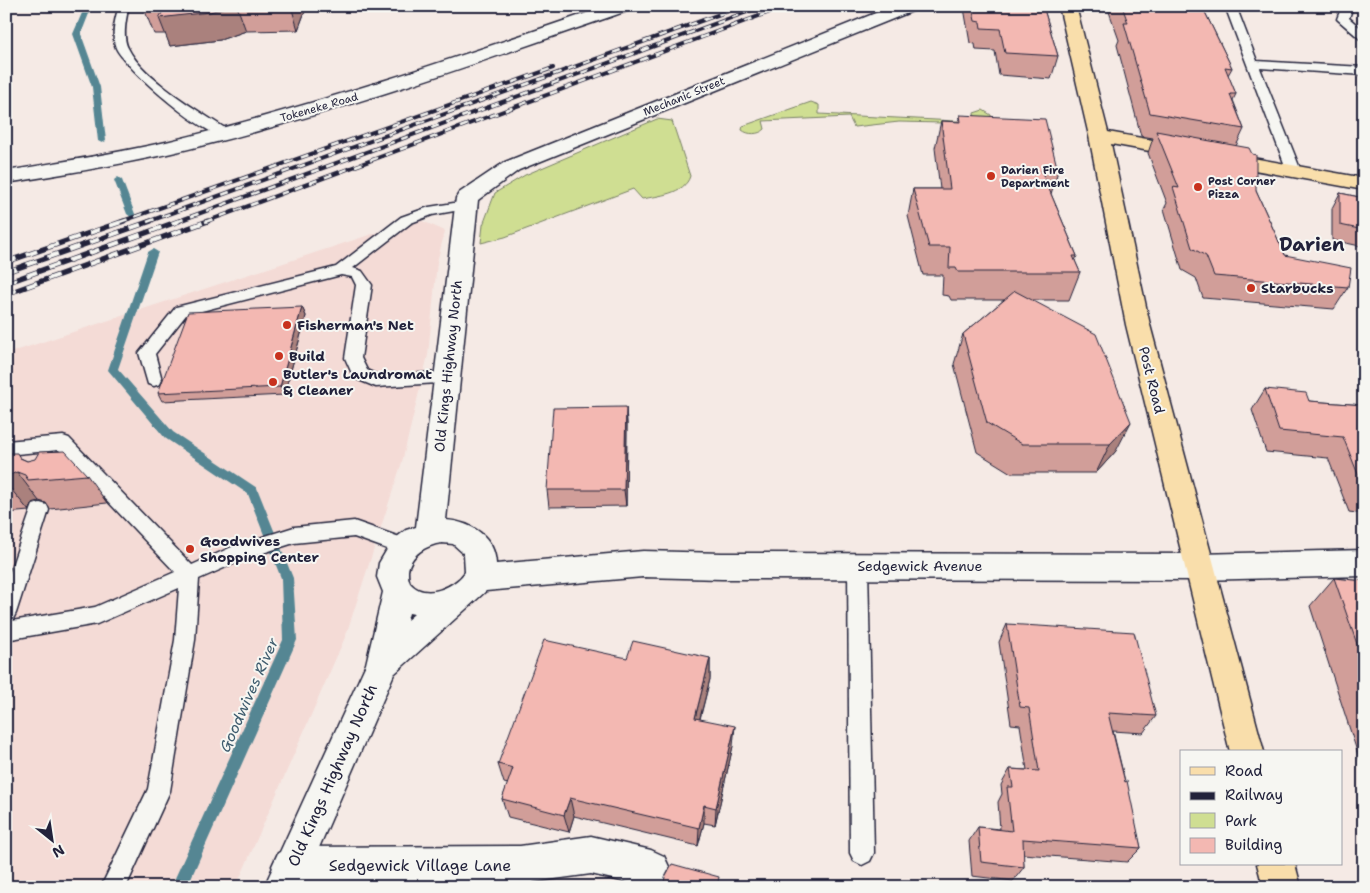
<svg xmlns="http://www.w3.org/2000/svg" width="1370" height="893" viewBox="0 0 1370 893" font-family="'Shantell Sans',sans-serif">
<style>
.built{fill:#f4dbd6}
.green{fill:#cfde92;stroke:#788066}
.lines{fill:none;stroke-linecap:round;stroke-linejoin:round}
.stream{fill:#548693;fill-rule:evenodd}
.lane-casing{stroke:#22223b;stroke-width:3}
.street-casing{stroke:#22223b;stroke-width:3}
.secondary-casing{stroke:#22223b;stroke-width:3}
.primary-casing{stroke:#22223b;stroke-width:3}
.lane{fill:#f6f6f2;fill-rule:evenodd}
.street{fill:#f6f6f2;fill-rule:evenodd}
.secondary{fill:#f6f6f2;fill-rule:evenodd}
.primary{fill:#f9deab;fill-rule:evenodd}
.rail-far1-casing{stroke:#22223b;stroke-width:4}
.rail-casing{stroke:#22223b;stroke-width:5.5}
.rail-far1{stroke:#f6f6f2;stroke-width:2.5;stroke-dasharray:8;stroke-linecap:butt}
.rail{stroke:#f6f6f2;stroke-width:4;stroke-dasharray:11;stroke-linecap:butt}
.wall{fill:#d19e99;stroke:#22223b}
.shaded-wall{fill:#aa817d;stroke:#22223b}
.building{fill:#f3b8b2;stroke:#22223b}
.poi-dot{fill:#c8321e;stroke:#f6f6f2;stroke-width:2}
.labels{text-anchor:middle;stroke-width:4;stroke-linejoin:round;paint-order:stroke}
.far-street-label{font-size:11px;fill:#22223b;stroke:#f6f6f2}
.far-poi-label{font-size:11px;font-weight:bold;fill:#22223b;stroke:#f6f6f2;text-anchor:start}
.poi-label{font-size:14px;font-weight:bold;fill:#22223b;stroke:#f6f6f2;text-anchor:start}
.street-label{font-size:14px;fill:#22223b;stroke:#f6f6f2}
.water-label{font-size:15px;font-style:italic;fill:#3f5c6e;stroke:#f6f6f2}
.near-street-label{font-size:16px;fill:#22223b;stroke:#f6f6f2}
.district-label{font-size:19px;font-weight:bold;fill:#22223b;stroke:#f6f6f2}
</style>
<rect width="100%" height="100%" fill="#f5eae5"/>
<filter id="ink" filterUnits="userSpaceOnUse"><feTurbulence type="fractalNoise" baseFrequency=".02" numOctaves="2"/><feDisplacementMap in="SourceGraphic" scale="10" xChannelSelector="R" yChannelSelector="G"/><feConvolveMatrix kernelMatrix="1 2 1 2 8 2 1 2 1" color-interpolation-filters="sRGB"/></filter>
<g filter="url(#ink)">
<!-- built -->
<path class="built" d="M418,219L445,231L437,262L428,355L402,462L346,635L236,887H6V354Z"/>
<!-- green -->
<g class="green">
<path d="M811,102L819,105V114L975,122L974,113L983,110L991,115L992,121L986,124L899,122L854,127L849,117L763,121L765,129C759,135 748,135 742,130L743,126Z"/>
<path d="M657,119L672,121L690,176C685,194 657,196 642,199L633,189L505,237L481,243L483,225L495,193L525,175Z"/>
</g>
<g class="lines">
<!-- stream -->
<g class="stream">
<path d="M85,6H92L81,34L100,87L106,141L102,143L98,141L92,87L73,34Z"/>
<path d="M118,177L122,180L135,214L134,216L131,217L127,214L114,180Z"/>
<path d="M153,249L158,252L118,369L173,432L257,488L293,578L297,640L187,887H171L283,640L281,578L248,494L165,438L108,370L148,252Z"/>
</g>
<defs>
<g id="lane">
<path d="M119,6H129C126,18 122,37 128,48C143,79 199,111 228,130L229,133L228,136C208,141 125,68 116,48C111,36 115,18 119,6Z"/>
<path d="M1225,6H1236L1257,61L1364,67V75L1260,68L1301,171L1299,174L1294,175L1287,171Z"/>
<path d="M1342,6H1353L1349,18L1364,31V40L1360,39L1337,19Z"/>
<path d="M466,201L471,202L473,205L471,208L432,215L411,223L353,268L362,271L372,285L361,358L367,370L378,375L447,372L453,374L455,378L453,382L376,387L354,378L345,358L356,285L352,277L341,275L186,315L155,354L162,380L160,384L154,386L148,384L139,353L176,307L336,267L401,217L429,207Z"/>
<path d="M63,436L69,438L192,565L234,546L294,527L354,521L411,541L414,547L411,553L404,555L354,537L294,543L247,558L199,579L195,640L170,791L126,887H101L148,789L175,640L179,588L97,624L6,640V622L95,607L175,572L59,450L6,455V441Z"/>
<path d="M40,503L47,505L49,510L16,613L13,619L6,622V583L31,510L33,505Z"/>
<path d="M858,558L865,560L868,566L874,853L870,861L862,865L854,861L850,853L848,566L851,560Z"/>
</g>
<path id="street" d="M591,836L651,850L664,856L670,869L664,882L653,887H647L591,874L533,882L531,887H493L494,884L291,885L278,879L272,866L278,853L291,847L520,846Z"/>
<g id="secondary">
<path d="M607,6H632L630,10C476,63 322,119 163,155C111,166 59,175 6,183V171C60,162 113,154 166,142C316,106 461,56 607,6Z"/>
<path d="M893,6H917L915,10L519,170L478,200L446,520C472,522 495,537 496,564L643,551L722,553L1200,554L1364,550V576L1200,580L722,579L643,577L486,591L394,674L302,887H264L366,664L383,592L377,577L379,563L392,541L406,530L416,527L456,198L459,193L505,162ZM442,543L453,544L464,554L465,572C455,587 425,601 410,583C408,579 408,576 408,571C410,555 426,545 442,543ZM409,613L414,614L407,620Z"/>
</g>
<g id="primary">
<path d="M1059,6H1076L1108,132L1364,178V190L1111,144L1150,325L1264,752H1230L1126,325L1089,136Z"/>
<path d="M1257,864H1295L1301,887H1263Z"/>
</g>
</defs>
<!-- lane casing -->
<use href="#lane" class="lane-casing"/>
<!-- street casing -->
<use href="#street" class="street-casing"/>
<!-- secondary casing -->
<use href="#secondary" class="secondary-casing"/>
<!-- primary casing -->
<use href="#primary" class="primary-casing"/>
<!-- lane -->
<use href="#lane" class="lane"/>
<!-- street -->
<use href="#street" class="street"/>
<!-- secondary -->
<use href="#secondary" class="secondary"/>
<!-- primary -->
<use href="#primary" class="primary"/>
<defs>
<g id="rail-far1">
<path d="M120,222L553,68"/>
<path d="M147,222L742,6"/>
<path d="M176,222L763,6"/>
<path d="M205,222L786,6"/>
</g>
<g id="rail">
<path d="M6,262L124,221"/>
<path d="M6,272L151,221"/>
<path d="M6,283L179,221"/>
<path d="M6,294L208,221"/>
</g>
</defs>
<!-- rail-far1 casing -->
<use href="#rail-far1" class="rail-far1-casing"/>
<!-- rail casing -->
<use href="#rail" class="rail-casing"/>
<!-- rail-far1 -->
<use href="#rail-far1" class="rail-far1"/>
<!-- rail -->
<use href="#rail" class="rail"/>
</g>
<!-- wall -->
<g class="wall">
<path d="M143,6H307L298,30L246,31L220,40L170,46L166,34H154Z"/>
<path d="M964,6H1043L1058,56L1051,79L999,75L995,51L976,50L975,44L970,43L964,8Z"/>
<path d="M1107,6H1202L1232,68L1228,75L1236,94L1233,100L1244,129L1236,146L1256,191L1285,255L1348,287L1334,309L1203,298L1196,278L1182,270L1164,209L1167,203L1148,153L1153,138L1141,136L1117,45L1119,40Z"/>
<path d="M960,115L1058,171L1051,194L1077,256L1075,261L1080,272L1069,300H1033L1116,451L1096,473H1011L977,452L954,364L963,334L1004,300H951L949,296L942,295L943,275H923L908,216L913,189H940L935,148L941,121L958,122Z"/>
<path d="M1340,193L1364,198V278H1362L1360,246L1332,240V208Z"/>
<path d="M302,307L306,316L284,395L162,401L158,393Z"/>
<path d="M1265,389L1309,401L1364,405V514L1349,512L1328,458L1266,452L1252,410Z"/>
<path d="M626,407L627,424L626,506L549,507L547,490Z"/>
<path d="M6,448L10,453L27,461L87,475L107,503L50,509L46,503L39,501L32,503L29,511L6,513Z"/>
<path d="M1334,578L1364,581V773L1310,606Z"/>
<path d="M1007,624L1156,716L1143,733L1113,731L1141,848L1127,862L1023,854L1024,867L1013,881L972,876L969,841L978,827L1000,829L998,802L1002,794L1001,785L1010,769L1027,770L1020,725L1011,724L999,642Z"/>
<path d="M627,658H710V679L700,719L733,746L715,825L704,823L698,846L574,816L569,832L508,817L502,799L508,784L504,783L498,764Z"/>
</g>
<!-- shaded-wall -->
<g class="shaded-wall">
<path d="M229,6H237L246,31L220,40L170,46L159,18Z"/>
<path d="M291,6H307L298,30Z"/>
<path d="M302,307L306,316L284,395L280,387Z"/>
<path d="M626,407L627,424L626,506L624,490Z"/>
<path d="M1131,422L1116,451L1096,473L1110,444Z"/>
<path d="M6,448L23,471L17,472L39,501L32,503L29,511L6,483Z"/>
<path d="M710,658V679L695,737V718Z"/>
<path d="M735,726L733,746L715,825L716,808Z"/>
<path d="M570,798L574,816L569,832L564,815Z"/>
<path d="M704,805V823L698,846L699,828Z"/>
</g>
<!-- building -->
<g class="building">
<path d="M166,6H229L210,12L159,18Z"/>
<path d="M972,6H1043L1058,56L1005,53L1000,29L981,28L980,22L975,21Z"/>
<path d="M1122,6H1202L1232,68L1225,67L1236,94H1230L1244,129L1150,113L1124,23H1128Z"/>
<path d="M960,115L1045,119L1058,171L1041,170L1077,256H1073L1080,272H958L956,268H949L950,247H929L913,189H950L941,121L961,122Z"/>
<path d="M1156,131L1249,148L1252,154L1256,155V191L1285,255L1351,268L1348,287L1214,276L1206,256L1192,248L1173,187L1179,188Z"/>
<path d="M1340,193L1364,198V230L1340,225Z"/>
<path d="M1015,291L1096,334L1131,422L1110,444H1022L987,423L963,334Z"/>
<path d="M302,307L280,387L158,393L188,312Z"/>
<path d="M1265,389L1306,393L1309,401L1364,405V489L1343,437L1279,431Z"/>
<path d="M626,407L624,490H547L553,408Z"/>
<path d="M65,451L87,475L28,480L25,475L17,472L10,475L6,481V453H17L20,458L27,461L35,459L39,452Z"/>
<path d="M1334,578L1364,581V664Z"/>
<path d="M1007,624L1134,632L1156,716L1108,713L1125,782L1127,781L1141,848L1023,839L1024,867L981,862L978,827L1012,831L1007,787H1013L1010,769L1039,771L1029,708L1020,707Z"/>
<path d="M544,640L627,658L633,641L710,658L695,718L735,726L716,808L704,805L699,828L570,798L564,815L502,799L513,768L498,764Z"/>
<path d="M672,864L719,877L717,887H663L665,877Z"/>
</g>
</g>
<!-- markers -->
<g class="poi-dot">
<circle cx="991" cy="176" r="5"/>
<circle cx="1198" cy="187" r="5"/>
<circle cx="1251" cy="288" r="5"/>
<circle cx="287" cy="325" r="5"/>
<circle cx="279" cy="356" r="5"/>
<circle cx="273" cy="382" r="5"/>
<circle cx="190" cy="549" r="5"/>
</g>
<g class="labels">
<!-- far-street labels -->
<g class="far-street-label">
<text transform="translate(684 96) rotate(-22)" y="4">Mechanic Street</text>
<text transform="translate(319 107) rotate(-16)" y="4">Tokeneke Road</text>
</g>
<!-- far-poi labels -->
<g class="far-poi-label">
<text x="1001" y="174">Darien Fire<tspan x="1001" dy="13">Department</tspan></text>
<text x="1208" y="185">Post Corner<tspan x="1208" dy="13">Pizza</tspan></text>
</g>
<!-- poi labels -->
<g class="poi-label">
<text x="1261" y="293">Starbucks</text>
<text x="297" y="330">Fisherman's Net</text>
<text x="289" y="361">Build</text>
<text x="283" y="379">Butler's Laundromat<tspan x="283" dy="16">&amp; Cleaner</tspan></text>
<text x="200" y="546">Goodwives<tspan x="200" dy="16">Shopping Center</tspan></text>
</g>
<!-- street labels -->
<g class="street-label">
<text transform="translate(448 366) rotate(-84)" y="5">Old Kings Highway North</text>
<text transform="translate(1152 380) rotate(76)" y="5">Post Road</text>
<text x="920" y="571">Sedgewick Avenue</text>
</g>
<!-- water labels -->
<g class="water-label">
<text transform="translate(249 695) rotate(-66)" y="5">Goodwives River</text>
</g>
<!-- near-street labels -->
<g class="near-street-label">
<text transform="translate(332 775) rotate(-66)" y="6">Old Kings Highway North</text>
<text x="420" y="871">Sedgewick Village Lane</text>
</g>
<!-- district labels -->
<g class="district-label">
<text x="1312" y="251">Darien</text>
</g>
</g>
<!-- margin -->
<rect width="1370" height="893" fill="none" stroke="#f6f6f2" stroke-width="25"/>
<rect x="12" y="12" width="1345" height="868" fill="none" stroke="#22223b" stroke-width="2" filter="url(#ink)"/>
<!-- legend -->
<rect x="1180" y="750" width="162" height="115" fill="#f6f6f2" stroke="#a1a1a9"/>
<rect x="1190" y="767" width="25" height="8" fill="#f9deab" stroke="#a1a1a9"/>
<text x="1225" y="776" font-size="15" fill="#22223b">Road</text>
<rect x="1190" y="792" width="25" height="8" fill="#22223b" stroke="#a1a1a9"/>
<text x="1225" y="800" font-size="15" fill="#22223b">Railway</text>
<rect x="1190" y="813" width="25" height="15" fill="#cfde92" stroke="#a1a1a9"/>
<text x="1225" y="826" font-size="15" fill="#22223b">Park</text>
<rect x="1190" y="838" width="25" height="15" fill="#f3b8b2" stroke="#a1a1a9"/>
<text x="1225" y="850" font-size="15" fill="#22223b">Building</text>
<!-- north arrow -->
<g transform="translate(52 840) rotate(150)" stroke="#f6f6f2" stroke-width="4" paint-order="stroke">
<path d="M0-4L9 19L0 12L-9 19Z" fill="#22223b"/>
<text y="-8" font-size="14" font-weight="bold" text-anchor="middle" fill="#22223b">N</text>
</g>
</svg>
